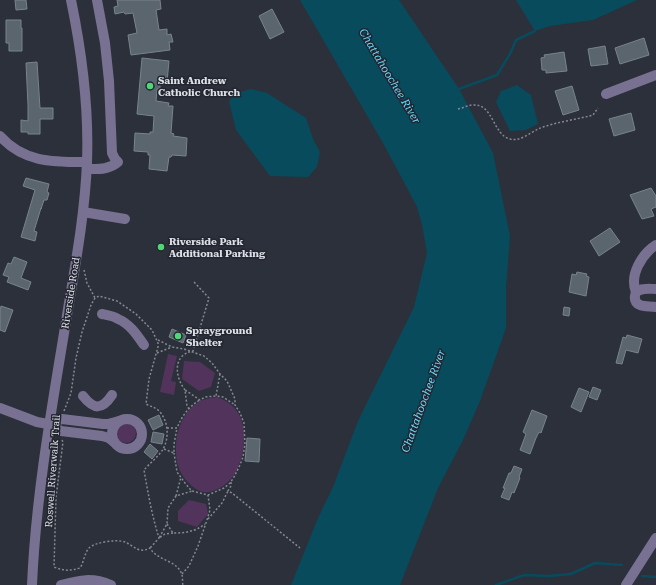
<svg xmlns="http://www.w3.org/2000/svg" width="656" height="585" viewBox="0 0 656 585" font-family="'Roboto Serif',serif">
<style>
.green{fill:#52335b}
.water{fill:#074b5d}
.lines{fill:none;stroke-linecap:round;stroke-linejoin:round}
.stream{stroke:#074b5d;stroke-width:2.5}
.building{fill:#5a656e;stroke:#79838d}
.path{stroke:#858891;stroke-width:1.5;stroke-dasharray:2 2;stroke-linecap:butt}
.minor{stroke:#787192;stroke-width:10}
.poi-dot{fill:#50d674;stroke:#232630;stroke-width:1.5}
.labels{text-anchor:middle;stroke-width:3;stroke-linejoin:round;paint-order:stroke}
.poi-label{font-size:10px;font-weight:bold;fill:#dcdfe5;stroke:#232630;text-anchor:start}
.street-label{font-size:10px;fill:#dcdfe5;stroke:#232630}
.water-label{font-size:11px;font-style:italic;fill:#68dafd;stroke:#232630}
</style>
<rect width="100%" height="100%" fill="#2c303b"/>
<!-- green -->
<g class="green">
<path d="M168,354L177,356L171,381L176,382L174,395L160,392Z"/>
<path d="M184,361L200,362L215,373L211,387L199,391L182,379Z"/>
<path d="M217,397C228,401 237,408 241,419C247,433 244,456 237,470C232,481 216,494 203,492C198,491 193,487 190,484C180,475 176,464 176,451C175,434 182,413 197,403C203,399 210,398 217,397Z"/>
<circle cx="126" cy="433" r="10"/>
<path d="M189,500L206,504L208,514L197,527L178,521V511Z"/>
</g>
<!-- water -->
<g class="water">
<path d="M300,0H399L459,89L493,153L510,236L506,288V328L480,401L463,440L438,488L400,585H291L318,518L333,487L358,421L414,307L427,253L422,225L417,207L406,186L383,143Z"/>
<path d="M516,0H637L593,20L550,26L535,31Z"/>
<path d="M517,85L531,95L538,124L526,130L510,131L496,102L501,91Z"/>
<path d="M251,89L267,93L306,118L313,139L320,152L317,167L308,177L270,176L236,130L229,101L236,93Z"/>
</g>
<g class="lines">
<!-- stream -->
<g class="stream">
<path d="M458,90L459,89L497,75L510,54L516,40L535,31"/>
<path d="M642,576L656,577"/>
<path d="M496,585L524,575L549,576L571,574L595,563L622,565"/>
</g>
</g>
<!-- building -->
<g class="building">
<path d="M15,0H26L27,9L16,10Z"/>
<path d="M117,0H160L161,9L156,10L159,30L167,29V35L171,34L173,42H169L170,50L131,55L128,35L137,33L133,13L125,14L124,12L115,14L114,7L118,6Z"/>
<path d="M272,9L284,32L270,39L259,16Z"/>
<path d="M6,20H21V28H22V51H9V43H6Z"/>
<path d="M644,38L649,55L620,64L615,48Z"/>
<path d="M605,46L608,64L591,66L588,49Z"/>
<path d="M564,52L567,71L546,73V70H542L541,58L545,57L544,55Z"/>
<path d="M142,58L169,61L167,82L160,81V89H157L156,101L169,103L168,106H173L171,133L174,134L173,136L187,138L186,156L172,155L171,157H169L167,171L149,169L150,155H148V152L134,151L135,133L150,134V132H153L154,116L137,114Z"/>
<path d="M37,62L40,108H53V119H40V134H28V132H21V120L28,121V105L26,63Z"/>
<path d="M572,86L579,110L563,115L555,91Z"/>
<path d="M631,113L635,130L614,136L609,119Z"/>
<path d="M26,178L49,184L47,192L49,193L47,200H44L41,209V208L34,231L37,232L35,241L21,237L35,190L23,186Z"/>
<path d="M651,188L656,196V207L651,209L654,216L642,219L630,195Z"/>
<path d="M610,228L620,242L599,256L590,241Z"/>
<path d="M14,257L27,262L21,278L31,282L28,290L7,282L9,277L3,275L8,263L11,264Z"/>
<path d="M577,272L587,274L586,276L589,277L586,296L569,292L572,274L576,275Z"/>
<path d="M1,306L13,310L5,332L0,330V310Z"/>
<path d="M564,307L570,308L569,316L563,315Z"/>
<path d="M172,329L186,335L183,343L169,337Z"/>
<path d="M627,335L642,339L638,353L626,350L622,364L616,363L623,337L626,338Z"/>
<path d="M593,387L601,390L597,400L589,397Z"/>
<path d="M579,388L589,392L581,412L571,407Z"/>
<path d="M532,410L547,416L541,433L539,432L536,438L530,454L520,450L526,434L523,432Z"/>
<path d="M159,415L163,425L153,430L148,420Z"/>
<path d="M153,432L164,434L162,444L151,442Z"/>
<path d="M247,438L260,439L259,462L245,461Z"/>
<path d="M150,444L158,451L152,459L144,452Z"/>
<path d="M514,466L522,469L519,477L520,478L514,493L512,492L509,500L501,497L505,488H503L509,473H511Z"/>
</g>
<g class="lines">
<!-- path -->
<g class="path">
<path d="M458,109C463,108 468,105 473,105C493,103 493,135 510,139C519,142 530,133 538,129C555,122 575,120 593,115L598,108"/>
<path d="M84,270L87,283L95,298"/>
<path d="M158,340L172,347L184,349L204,356L212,363L220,374L227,381L235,399V405L240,413L244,423L245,444L243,457L240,465L234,477L230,483L224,488L217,491L208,495L192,491L190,489L185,483L177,472L174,453"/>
<path d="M157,353L172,347"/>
<path d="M220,374L216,396L223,397L235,405"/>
<path d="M185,390C175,377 172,355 193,351L209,298L193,281"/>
<path d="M189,409L187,406L185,390L200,400L205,397L216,396"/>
<path d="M64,411L71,393L76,358L82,332L91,305L95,298L99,296L117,301L136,314L152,330L158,343V347L149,379L146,404C150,406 154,407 158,410C168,419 170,437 163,449C160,455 149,464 144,470C148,493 152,516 159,538L150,548"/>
<path d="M167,428H177C182,416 189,406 200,400"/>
<path d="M62,440L63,442L56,497L54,567C64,571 70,571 80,568C84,562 84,554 89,548C95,542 117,539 125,542C134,546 139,554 150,548C157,561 178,560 182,575C183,578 182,582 183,585"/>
<path d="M164,449L174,453V444L177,428"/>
<path d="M231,482V486L228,491L232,493L300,548"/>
<path d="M176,496L181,477"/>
<path d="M208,519L222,503L228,491"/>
<path d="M167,524L173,533C184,533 195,532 205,524"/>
<path d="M173,533L165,534L159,538L167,524L168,508L176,496L192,491"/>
<path d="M182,574L189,566L198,546L207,520L210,510L208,495"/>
</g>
<!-- minor -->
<g class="minor">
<path d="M606,94L656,75"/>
<path d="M0,136C24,163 54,162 87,162"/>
<path d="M87,169C98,169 109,170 118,162L115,159L112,153L109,81L105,43L97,0"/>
<path d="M83,212L125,219"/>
<path d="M656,289C651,289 645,288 640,290C633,292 633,302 640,305C644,307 651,306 656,307"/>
<path d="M636,292C629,275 642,254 656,245"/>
<path d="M102,314C107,315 114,316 118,319C130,324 137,335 144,345"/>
<path d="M83,396C94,410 102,410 112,395"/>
<path d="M0,408L37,422L48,424L61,431L102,436L109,438L114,442"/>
<circle cx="127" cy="434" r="15"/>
<path d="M48,424L62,419L103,424H108L119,421"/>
<path d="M32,585C36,492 53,401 68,309C76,261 85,212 87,162C89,108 82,53 71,0"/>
<path d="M61,585C80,580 92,577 111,585"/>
<path d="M626,585L656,538"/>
</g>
</g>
<!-- markers -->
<g class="poi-dot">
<circle cx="150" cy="86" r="4"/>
<circle cx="161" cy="247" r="4"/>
<circle cx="178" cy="336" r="4"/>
</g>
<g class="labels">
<!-- poi labels -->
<g class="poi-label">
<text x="158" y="84">Saint Andrew<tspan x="158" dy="12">Catholic Church</tspan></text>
<text x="169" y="245">Riverside Park<tspan x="169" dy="12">Additional Parking</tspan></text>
<text x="186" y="334">Sprayground<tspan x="186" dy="12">Shelter</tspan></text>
</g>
<!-- street labels -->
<g class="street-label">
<text transform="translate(70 293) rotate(-81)" y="4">Riverside Road</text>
<text transform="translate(52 471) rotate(-86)" y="4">Roswell Riverwalk Trail</text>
</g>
<!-- water labels -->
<g class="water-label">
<text transform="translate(390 76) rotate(59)" y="4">Chattahoochee River</text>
<text transform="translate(423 401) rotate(-70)" y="4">Chattahoochee River</text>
</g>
</g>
</svg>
